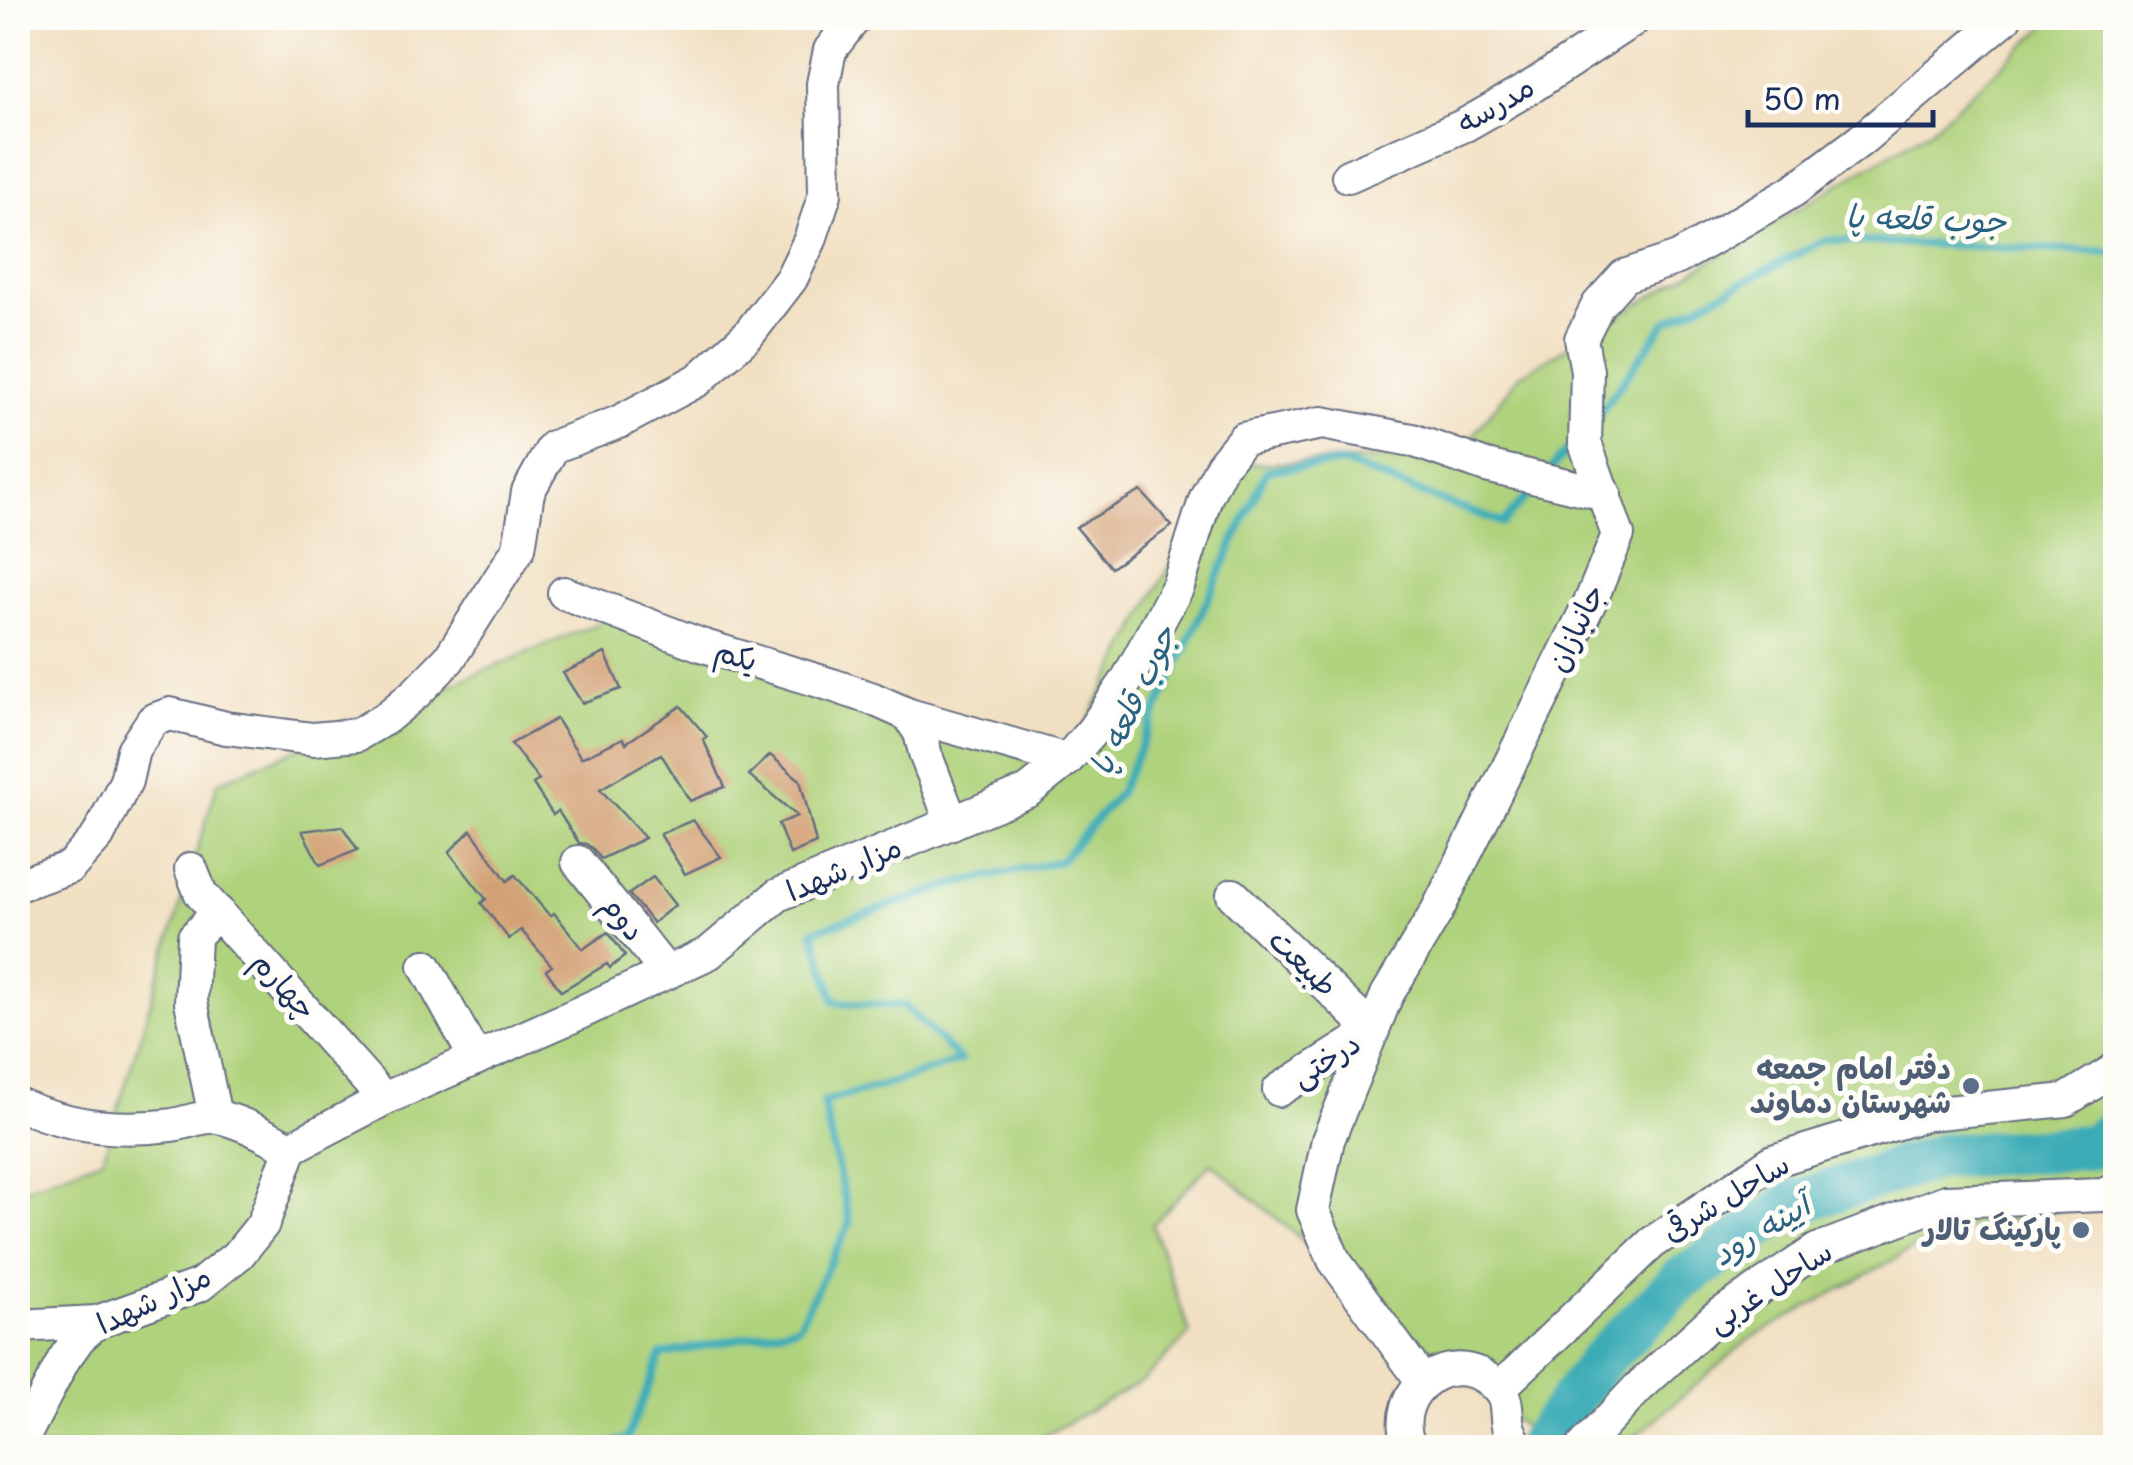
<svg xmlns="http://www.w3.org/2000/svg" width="2133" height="1465" viewBox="0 0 2133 1465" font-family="'Playpen Sans','Playpen Sans Arabic',sans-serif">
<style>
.green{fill:#afd27b;stroke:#65806c;stroke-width:2.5}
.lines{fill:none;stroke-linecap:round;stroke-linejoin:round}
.stream{stroke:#3bacb6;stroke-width:8}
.river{stroke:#3bacb6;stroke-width:45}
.building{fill:#d3a075}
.minor-casing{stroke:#666d81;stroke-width:36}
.minor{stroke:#fff;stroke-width:32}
.service-dot{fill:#5c6f8a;stroke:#fdfcf7;stroke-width:4}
.labels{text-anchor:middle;stroke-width:10;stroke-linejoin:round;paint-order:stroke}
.street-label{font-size:30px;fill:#1b2f5e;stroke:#fdfcf7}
.service-label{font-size:30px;font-weight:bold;fill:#4e5e75;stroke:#fdfcf7;text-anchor:end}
.water-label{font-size:32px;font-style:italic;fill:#286181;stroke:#fdfcf7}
</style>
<rect width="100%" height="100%" fill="#fdfcf7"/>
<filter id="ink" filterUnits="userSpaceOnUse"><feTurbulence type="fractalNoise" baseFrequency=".01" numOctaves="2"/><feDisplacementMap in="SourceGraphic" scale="20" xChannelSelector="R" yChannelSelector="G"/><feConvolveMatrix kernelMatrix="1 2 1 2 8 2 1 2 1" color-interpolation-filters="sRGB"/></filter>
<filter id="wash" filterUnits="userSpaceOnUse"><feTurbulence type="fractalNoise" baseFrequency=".0048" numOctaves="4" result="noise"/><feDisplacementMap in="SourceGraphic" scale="40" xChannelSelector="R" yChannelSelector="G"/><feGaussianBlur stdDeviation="2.25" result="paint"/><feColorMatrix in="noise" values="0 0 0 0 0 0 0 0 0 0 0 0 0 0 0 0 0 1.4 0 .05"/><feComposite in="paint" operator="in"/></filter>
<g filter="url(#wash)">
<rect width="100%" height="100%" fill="#f1dfc1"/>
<!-- green -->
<path class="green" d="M2055,18H2115V1199L1940,1234L1748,1340L1623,1447H1547L1211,1163L1152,1225L1190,1333L1144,1380L1024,1447L18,1448V1191L103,1158L218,782L620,614L1067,760L1222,465L1457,456L1519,376L1931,129Z"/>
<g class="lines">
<!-- stream -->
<g class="stream">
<path d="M1597,417L1666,322L1825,240L2116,252"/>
<path d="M1550,470L1574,443"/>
<path d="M597,1448L627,1439L661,1355L798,1326L850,1223L823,1102L892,1083L960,1060L905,1006L835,1002L813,931L958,883L1060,861L1119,793L1267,470L1345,463L1423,494L1503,523L1534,488"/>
</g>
<!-- river -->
<path class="river" d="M1536,1448L1599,1362L1682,1279L1794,1203L1941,1156L2093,1147L2116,1129"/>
</g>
<g id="blocks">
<!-- building -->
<g class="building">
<path d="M1141,491L1172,526L1111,568L1076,527Z"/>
<path d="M605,653L621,689L582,703L563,673Z"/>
<path d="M681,706L707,737L703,739L725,787L690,801L661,754L600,789L645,838L601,859L593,849L586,844L579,843L558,811L553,815L533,784L539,780L511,744L556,719L581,758L623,738L626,743Z"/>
<path d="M770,755L800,780L816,843L790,854L778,824L797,816L749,775Z"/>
<path d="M693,820L721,857L685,874L660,834Z"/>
<path d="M342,826L358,850L320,865L302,831Z"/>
<path d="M471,830L507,881L515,875L550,916L554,913L583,949L608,932L625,956L610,968L607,964L561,991L546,970L552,966L521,930L509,939L481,903L486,899L449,852Z"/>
<path d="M653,877L675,905L653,923L629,894Z"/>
</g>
</g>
</g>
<g filter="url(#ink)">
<use href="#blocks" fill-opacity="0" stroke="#666d81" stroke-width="2.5"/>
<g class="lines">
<defs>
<g id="minor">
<path d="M1348,176L1465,125L1528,89L1636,18"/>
<path d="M564,593L701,645L832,685L873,699L909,715L920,733L926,756L952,823"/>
<path d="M909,715L1067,760"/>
<path d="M578,862L667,973"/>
<path d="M191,869L201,894L384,1099"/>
<path d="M18,885L70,867L98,836L126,781L133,750L153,720L170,714L226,728L313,739L357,735L386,718L416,693L449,659L519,548L528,492L553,447L619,422L698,380L748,335L791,279L810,240L825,194L823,84L830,50L855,18"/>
<path d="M1233,895L1373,1031L1279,1090"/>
<path d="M425,966L476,1059"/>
<path d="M18,1104C66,1126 119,1132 172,1125C186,1123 204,1115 218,1117C243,1122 268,1137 291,1148"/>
<path d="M215,1116L191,1002L194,937L218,912"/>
<path d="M18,1326L97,1322"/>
<path d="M1423,1382L1334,1260L1313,1210L1328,1140L1387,995L1437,911L1592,598L1618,535L1585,443L1587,371L1581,339L1598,305L1624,276L1678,258L1793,191L1861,140L2005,18"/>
<path d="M1499,1389L1652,1243L1773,1161L1927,1114L2066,1100L2113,1071L2116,1068"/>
<path d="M18,1448L64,1359L79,1338L97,1322L200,1285L239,1254L263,1224L291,1148L384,1099L573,1016L709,953L778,895L1028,791L1067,760L1093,730L1127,680L1178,586L1206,497L1222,465L1243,439L1322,423L1412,440L1486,466L1605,494"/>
<path d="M1410,1448C1384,1389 1458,1341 1498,1389C1509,1401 1505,1411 1508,1426C1510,1433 1514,1440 1517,1448"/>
<path d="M1582,1448L1638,1388L1715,1318L1817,1250L1946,1201L2103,1195L2116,1189"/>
</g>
</defs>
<!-- minor casing -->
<use href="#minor" class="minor-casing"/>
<!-- minor -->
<use href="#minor" class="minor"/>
</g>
</g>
<!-- markers -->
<g class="service-dot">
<circle cx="1971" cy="1086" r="10"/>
<circle cx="2081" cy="1230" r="10"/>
</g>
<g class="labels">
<!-- street labels -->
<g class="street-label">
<text transform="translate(1496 105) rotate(-30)" y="10">مدرسه</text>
<text transform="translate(1576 628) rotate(-64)" y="10">جانبازان</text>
<text transform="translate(736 656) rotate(17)" y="10">یکم</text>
<text transform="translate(844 869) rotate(-23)" y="10">مزار شهدا</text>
<text transform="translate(623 918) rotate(51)" y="10">دوم</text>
<text transform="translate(1303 963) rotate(44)" y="10">طبیعت</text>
<text transform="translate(284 986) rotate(48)" y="10">چهارم</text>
<text transform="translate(1326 1060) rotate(-32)" y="10">درختی</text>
<text transform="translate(1726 1198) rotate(-31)" y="10">ساحل شرقی</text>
<text transform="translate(1770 1287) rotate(-33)" y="10">ساحل غربی</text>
<text transform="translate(154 1300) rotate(-25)" y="10">مزار شهدا</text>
</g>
<!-- service labels -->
<g class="service-label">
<text x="1951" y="1079">دفتر امام جمعه<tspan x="1951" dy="34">شهرستان دماوند</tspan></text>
<text x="2061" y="1240">پارکینگ تالار</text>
</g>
<!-- water labels -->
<g class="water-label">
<text transform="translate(1926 219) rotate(2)" y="11">جوب قلعه پا</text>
<text transform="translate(1133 700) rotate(-65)" y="11">جوب قلعه پا</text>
<text transform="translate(1761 1230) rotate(-31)" y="11">آیینه رود</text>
</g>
</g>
<!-- margin -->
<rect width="2133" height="1465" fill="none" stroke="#fdfcf7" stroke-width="60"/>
<!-- scale -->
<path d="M1748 110v15h185v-15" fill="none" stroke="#1b2f5e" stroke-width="5"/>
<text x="1763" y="110" font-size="30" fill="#1b2f5e" stroke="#fdfcf7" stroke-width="8" paint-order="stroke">50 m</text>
</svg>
